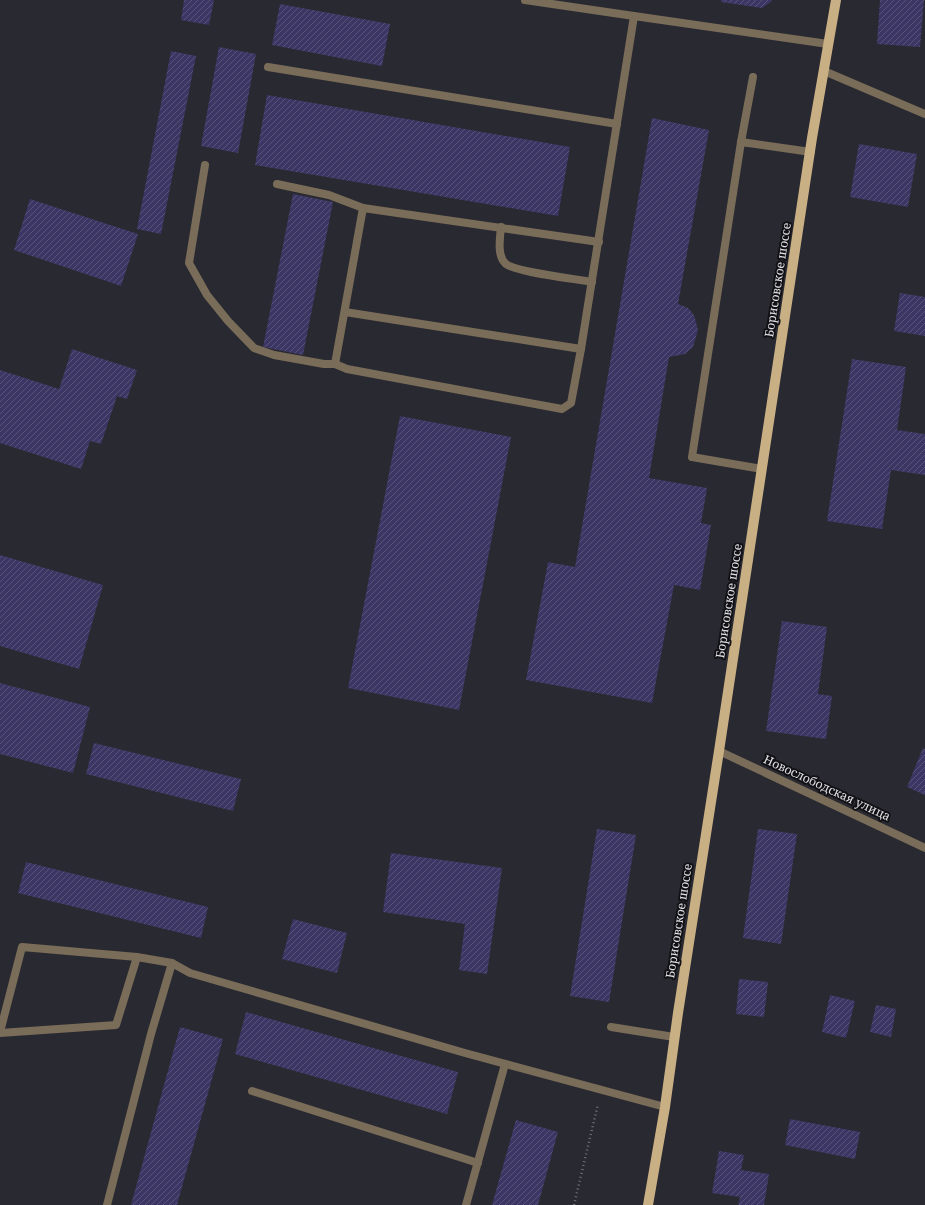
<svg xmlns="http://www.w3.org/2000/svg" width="925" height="1205" viewBox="0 0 925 1205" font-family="'Noto Serif',serif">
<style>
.building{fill:url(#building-hatch)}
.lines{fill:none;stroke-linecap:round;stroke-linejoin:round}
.path{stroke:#717177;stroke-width:2.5;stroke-dasharray:1 3;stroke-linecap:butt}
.lane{stroke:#796c58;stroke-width:8}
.street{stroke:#796c58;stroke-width:8}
.primary{stroke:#c9af84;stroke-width:10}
.labels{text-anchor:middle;stroke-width:4;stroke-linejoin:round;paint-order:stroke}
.street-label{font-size:12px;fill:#e1e1e6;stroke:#121216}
</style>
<defs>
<pattern id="building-hatch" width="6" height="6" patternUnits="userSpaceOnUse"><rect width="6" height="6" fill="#3b3663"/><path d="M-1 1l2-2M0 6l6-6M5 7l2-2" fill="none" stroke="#575379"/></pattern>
</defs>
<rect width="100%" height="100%" fill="#292931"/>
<!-- building -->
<g class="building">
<path d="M184,0H214L209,25L181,20Z"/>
<path d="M721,0H772L771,2L762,8L721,2Z"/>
<path d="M880,0H924L920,47L877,44Z"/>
<path d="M280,4L390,24L382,66L272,45Z"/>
<path d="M219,47L256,54L238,153L201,146Z"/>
<path d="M171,51L196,56L161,234L137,229Z"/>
<path d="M267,95L570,147L558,216L255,165Z"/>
<path d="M652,118L709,130L678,304L688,308L694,315L698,330L693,347L685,354L669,357L649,478L707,488L701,523L711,525L700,590L674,585L652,703L526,680L548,562L575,567Z"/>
<path d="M859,144L917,154L908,207L850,197Z"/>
<path d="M293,194L333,202L303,355L263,347Z"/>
<path d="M30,199L138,234L121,286L14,250Z"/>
<path d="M900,293L925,297V336L894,331Z"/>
<path d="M72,349L137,370L127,399L117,396L101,444L90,441L81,469L0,443V370L59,389Z"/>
<path d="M852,359L906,367L897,430L925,434V475L891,470L882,529L827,521Z"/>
<path d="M400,416L511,437L459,710L348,688Z"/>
<path d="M0,555L103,585L79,669L0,646Z"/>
<path d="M782,621L827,627L818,694L832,696L826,739L766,731Z"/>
<path d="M0,683L90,707L73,773L0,754Z"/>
<path d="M94,743L241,779L233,811L86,774Z"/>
<path d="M923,748L925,749V795L907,787Z"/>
<path d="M597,829L636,835L609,1002L570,996Z"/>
<path d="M758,829L797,834L781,944L743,938Z"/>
<path d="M391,853L502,868L487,974L459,970L465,924L383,912Z"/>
<path d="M26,862L208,907L201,938L18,893Z"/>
<path d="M293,919L347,933L337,973L282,959Z"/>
<path d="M739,979L768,982L764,1017L736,1014Z"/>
<path d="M830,995L855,1001L846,1038L822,1032Z"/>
<path d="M876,1005L896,1009L891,1037L870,1032Z"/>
<path d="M246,1012L458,1072L447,1114L235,1054Z"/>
<path d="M180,1027L223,1039L177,1205H131Z"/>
<path d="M790,1119L860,1132L855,1159L785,1145Z"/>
<path d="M516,1120L558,1132L538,1205H492Z"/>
<path d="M719,1151L744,1155L741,1170L769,1174L764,1205H738L740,1197L712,1193Z"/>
</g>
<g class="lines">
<!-- path -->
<path class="path" d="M574,1205L598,1104"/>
<!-- lane -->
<g class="lane">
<path d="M525,0L634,16"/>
<path d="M268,67L617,124"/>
<path d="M741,142L753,77"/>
<path d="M205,165L189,263L207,295L228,321L254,348L274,355L324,364H335L347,369L562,409L571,403L581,349L634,16L828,44"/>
<path d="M277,184L329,195L363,208L599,242"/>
<path d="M501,227C500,238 497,255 505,263C512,272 577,279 592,282"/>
<path d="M345,312L581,349"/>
<path d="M335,364L363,208"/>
<path d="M762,469L692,457L741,142L811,152"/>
<path d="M611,1027L674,1037"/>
<path d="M0,1032L22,947L137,957L172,963L190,973L465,1053L665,1107"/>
<path d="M0,1033L116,1025L137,957"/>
<path d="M252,1091L478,1163"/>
<path d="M107,1205L151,1034L172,963"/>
<path d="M466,1205L505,1064"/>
</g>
<!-- street -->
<g class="street">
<path d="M824,71L925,114"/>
<path d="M719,751L925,848"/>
</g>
<!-- primary -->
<path class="primary" d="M648,1205L665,1107L678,1013L719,751L812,138L836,0"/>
</g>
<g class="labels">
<!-- street labels -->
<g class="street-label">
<text transform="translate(778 280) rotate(-81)" y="4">Борисовское шоссе</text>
<text transform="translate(729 601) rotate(-81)" y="4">Борисовское шоссе</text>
<text transform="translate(827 788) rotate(25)" y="4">Новослободская улица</text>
<text transform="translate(679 921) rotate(-81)" y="4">Борисовское шоссе</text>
</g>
</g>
</svg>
